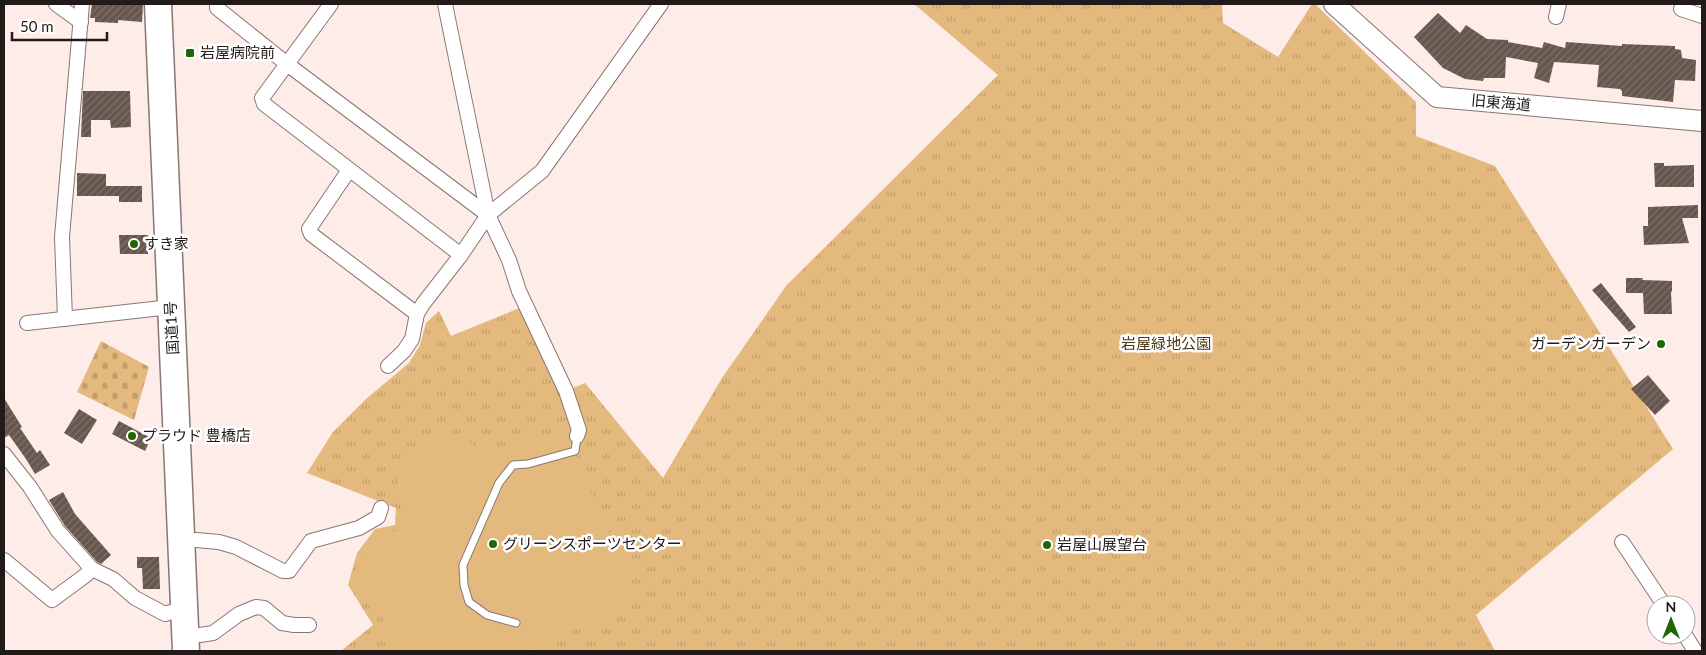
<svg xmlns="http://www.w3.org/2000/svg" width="1706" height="655" viewBox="0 0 1706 655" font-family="Lato,'Noto Sans JP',sans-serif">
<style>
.cemetery{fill:url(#cemetery-stones)}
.park{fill:url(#park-tufts)}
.garden{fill:#e3b97d}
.building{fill:url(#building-hatch)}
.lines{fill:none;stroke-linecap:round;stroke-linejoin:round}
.lane-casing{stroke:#897772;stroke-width:9}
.street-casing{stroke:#897772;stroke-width:16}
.secondary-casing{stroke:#897772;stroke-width:22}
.highway-casing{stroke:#897772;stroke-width:29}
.lane{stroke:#fff;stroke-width:7}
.street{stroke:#fff;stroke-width:14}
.secondary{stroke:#fff;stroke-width:20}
.highway{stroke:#fff;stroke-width:26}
.poi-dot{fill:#1f6700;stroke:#fff;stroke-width:2}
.labels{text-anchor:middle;stroke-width:5;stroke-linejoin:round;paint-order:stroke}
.poi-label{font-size:15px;fill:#211a18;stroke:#fff;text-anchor:start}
.street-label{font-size:15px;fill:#211a18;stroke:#fff}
.park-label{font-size:15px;fill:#4d3818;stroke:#fff}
</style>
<defs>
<pattern id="cemetery-stones" width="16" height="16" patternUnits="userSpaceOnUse" patternTransform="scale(1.25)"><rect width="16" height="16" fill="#e3b97d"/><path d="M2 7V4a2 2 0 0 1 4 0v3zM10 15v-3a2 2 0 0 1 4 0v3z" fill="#c29e6b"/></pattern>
<pattern id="park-tufts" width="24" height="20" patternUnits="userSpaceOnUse" patternTransform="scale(1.25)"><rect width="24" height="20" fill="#e3b97d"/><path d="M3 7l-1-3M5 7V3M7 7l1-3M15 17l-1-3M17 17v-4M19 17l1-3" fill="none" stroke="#c29e6b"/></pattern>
<pattern id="building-hatch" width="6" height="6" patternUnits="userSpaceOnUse" patternTransform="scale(1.25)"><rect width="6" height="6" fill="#66574e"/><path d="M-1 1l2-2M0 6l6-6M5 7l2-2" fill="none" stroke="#7c7069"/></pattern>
</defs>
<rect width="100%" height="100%" fill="#fdece8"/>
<!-- cemetery -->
<path class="cemetery" d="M101,341L149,367L134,420L77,392Z"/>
<!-- park -->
<path class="park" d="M914,4H1222L1223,23L1278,57L1312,4H1315L1416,102V136L1495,166L1673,449L1476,615L1495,651H341L373,625L348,585L357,553L375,529L395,525L396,508L307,473L333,432L366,399L409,363L420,345L426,323L439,311L451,336L522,307L566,391L585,383L663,478L722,378L786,286L998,75Z"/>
<!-- garden -->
<path class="garden" d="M565,430L605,525L641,601L527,651H404L384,620L358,586L363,554L378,535L401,529L402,505L395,495L403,456L423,442L446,441L462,437L486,452Z"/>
<!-- building -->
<g class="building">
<path d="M92,4H143L142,22L118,20V23L95,22V18H90Z"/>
<path d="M1438,13L1460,33L1466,25L1487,39L1508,40V42L1542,48L1544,42L1565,48L1566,42L1622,46V44L1675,46V49L1681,50L1682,58L1696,60L1695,81L1675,80L1673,102L1622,96V91L1620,89L1597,87L1599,65L1554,62L1549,83L1534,78L1538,63L1506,57L1505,78H1484L1483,81L1465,79L1443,68L1414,37Z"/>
<path d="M83,91H130L131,127L111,128L110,120H91V137H81Z"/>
<path d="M1654,163H1664V166L1694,165V187H1655Z"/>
<path d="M77,173L106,174V186H142V202H119V196H77Z"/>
<path d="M1698,205V218H1682L1689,243L1644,245L1643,226H1648V207Z"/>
<path d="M119,235H148V254H120Z"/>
<path d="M1626,278H1643L1642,280L1672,281V291L1671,292L1672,314H1644L1643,293H1626Z"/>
<path d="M1601,283L1636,327L1629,332L1592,290Z"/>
<path d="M1648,375L1670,401L1655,415L1631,389Z"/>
<path d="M4,398L22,427L20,428L37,453L40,450L50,465L35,474L26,459L9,435L4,438Z"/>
<path d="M79,409L97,420L82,444L64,433Z"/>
<path d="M119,421L151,438L145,451L112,434Z"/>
<path d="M63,492L75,514L111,555L101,564L97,562L65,526L49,500Z"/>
<path d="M137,557H159L160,589H143L142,568H137Z"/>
</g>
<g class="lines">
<defs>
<path id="lane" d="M516,623L487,615L469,602L464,585L463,565L499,483L513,465L528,464L575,451L577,436"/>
<g id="street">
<path d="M56,4L81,22"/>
<path d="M217,4V8L287,64L488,215"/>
<path d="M331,4L262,98L264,104L461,255"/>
<path d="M445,4L488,215L509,260L519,291L566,391L579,430L577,436"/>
<path d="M1681,9L1702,16"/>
<path d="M1556,17L1559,4"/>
<path d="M349,170L309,229L311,234L417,314"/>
<path d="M65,319L62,237L82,4"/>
<path d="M27,323L171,307"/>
<path d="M388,366L404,351L412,339L417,314L423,304L461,255L488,215L542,171L661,4"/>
<path d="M4,454L30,487L58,531L92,569L113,579L135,598L165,614L184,608"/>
<path d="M196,540L219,542L236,547L283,571H289L311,541L359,528L378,517L381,508"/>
<path d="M1622,542L1664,605"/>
<path d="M4,560L52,600L86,575L92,569"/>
<path d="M200,635L213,633L239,614L256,607L264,608L282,623L294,625H309"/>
<path d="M1685,635L1695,651"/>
</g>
<path id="secondary" d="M1334,4L1437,97L1702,121"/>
<path id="highway" d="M158,4L186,651"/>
</defs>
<!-- lane casing -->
<use href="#lane" class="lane-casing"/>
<!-- street casing -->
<use href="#street" class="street-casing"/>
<!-- secondary casing -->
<use href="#secondary" class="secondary-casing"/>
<!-- highway casing -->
<use href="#highway" class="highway-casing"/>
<!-- lane -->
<use href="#lane" class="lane"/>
<!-- street -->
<use href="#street" class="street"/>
<!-- secondary -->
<use href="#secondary" class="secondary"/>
<!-- highway -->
<use href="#highway" class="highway"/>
</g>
<!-- markers -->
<g class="poi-dot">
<rect x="185" y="48" width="10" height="10" rx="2.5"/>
<circle cx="134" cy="244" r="5"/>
<circle cx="1661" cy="344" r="5"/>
<circle cx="132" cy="436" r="5"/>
<circle cx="493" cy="544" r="5"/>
<circle cx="1047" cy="545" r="5"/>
</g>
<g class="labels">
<!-- poi labels -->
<g class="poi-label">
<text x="200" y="58">岩屋病院前</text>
<text x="144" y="249">すき家</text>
<text x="1651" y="349" text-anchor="end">ガーデンガーデン</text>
<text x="142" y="441">プラウド 豊橋店</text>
<text x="503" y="549">グリーンスポーツセンター</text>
<text x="1057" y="550">岩屋山展望台</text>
</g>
<!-- street labels -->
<g class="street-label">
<text transform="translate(1501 103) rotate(5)" y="5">旧東海道</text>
<text transform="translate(172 328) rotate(-93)" y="5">国道1号</text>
</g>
<!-- park labels -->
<g class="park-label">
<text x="1166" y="349">岩屋緑地公園</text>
</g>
</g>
<!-- border -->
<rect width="1706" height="655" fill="none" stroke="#211a18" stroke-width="10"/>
<!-- north arrow -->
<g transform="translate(1671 620)"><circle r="24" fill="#ffffff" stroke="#a6a3a3"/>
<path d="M0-4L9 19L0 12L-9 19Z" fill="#1f6700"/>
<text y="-8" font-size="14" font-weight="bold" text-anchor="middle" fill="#211a18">N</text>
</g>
<!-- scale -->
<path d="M12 32v8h95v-8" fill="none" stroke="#211a18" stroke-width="2.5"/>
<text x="20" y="32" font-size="15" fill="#211a18" stroke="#ffffff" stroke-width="4" paint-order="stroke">50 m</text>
</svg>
